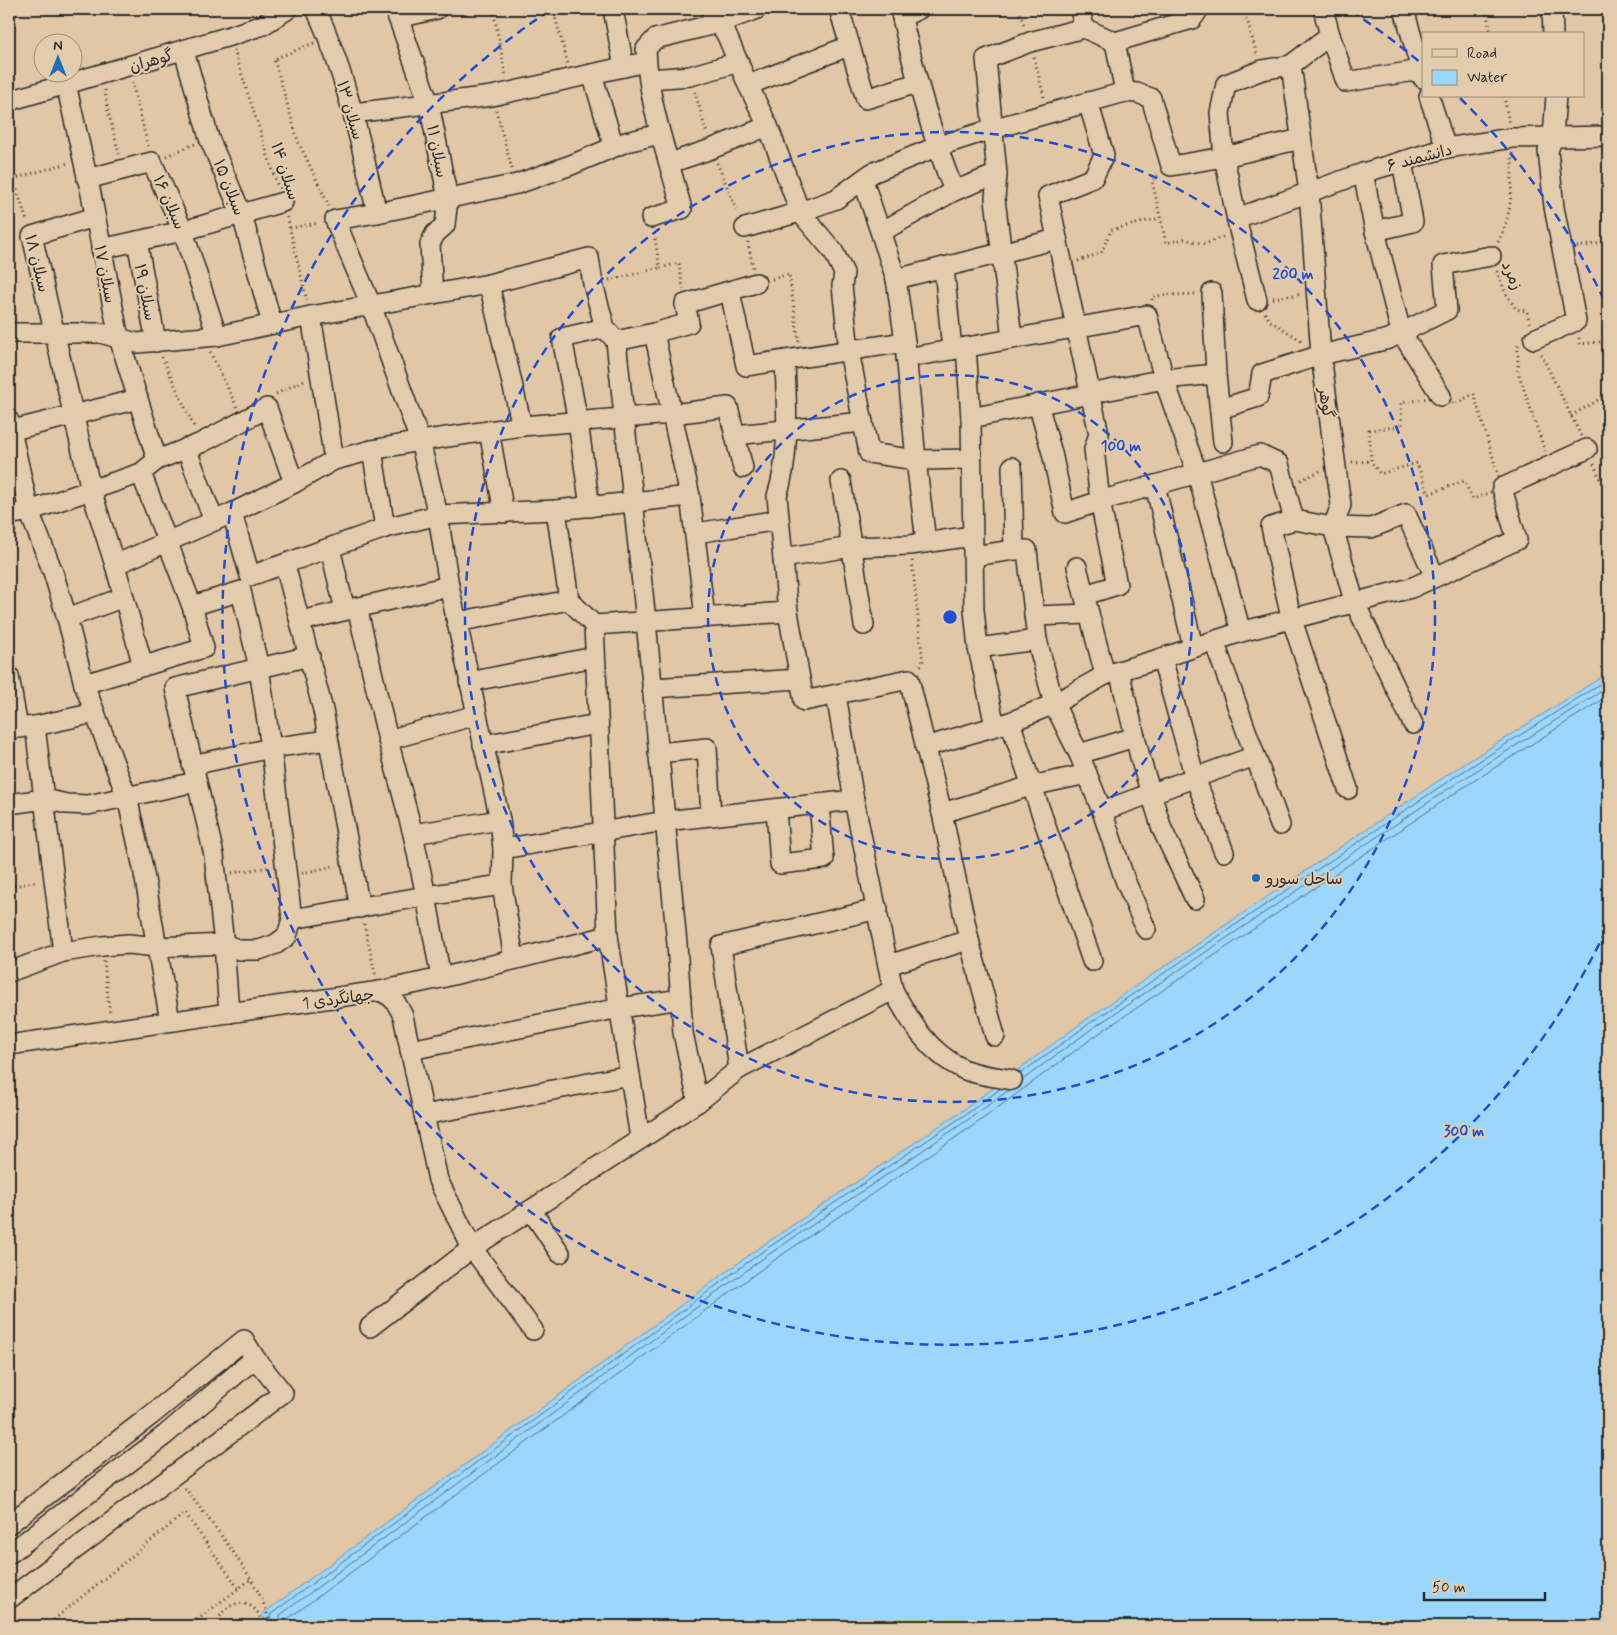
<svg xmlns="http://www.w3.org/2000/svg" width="1617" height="1635" viewBox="0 0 1617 1635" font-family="Mynerve,'Playpen Sans Arabic',sans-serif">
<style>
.water{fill:#9bd7fc;stroke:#6e92a8}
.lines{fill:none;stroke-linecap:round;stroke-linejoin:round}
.shore{stroke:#58707f;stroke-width:1}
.minor-casing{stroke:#2b2b2b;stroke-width:22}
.path{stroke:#2b2b2b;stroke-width:3;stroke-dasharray:1 4;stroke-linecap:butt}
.minor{stroke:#e3ccac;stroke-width:19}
.ring{fill:none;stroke:#1d4ed8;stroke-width:2.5;stroke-dasharray:9 6}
.poi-dot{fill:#1f6fb2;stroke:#e3ccac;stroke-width:2}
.labels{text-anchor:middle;stroke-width:4;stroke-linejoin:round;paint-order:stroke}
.street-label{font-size:16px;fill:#2b2b2b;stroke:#e3ccac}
.poi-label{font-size:16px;fill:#2b2b2b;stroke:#e3ccac;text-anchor:start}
.centre{fill:#1d4ed8;stroke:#e3ccac;stroke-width:2.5}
.ring-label{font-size:15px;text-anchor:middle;font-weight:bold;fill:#1d4ed8;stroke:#e3ccac;stroke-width:4;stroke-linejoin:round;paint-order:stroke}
</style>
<rect width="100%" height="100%" fill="#e2c7a6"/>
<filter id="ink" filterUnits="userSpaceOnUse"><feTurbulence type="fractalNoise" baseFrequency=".02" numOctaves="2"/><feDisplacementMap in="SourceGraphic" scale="10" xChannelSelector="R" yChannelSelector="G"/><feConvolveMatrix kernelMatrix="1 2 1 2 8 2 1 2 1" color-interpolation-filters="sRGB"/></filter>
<g filter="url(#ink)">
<!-- water -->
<path class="water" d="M1608,673V1626H272L261,1615L756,1250L966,1108L1087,1019L1450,773Z"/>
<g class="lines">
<!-- shore -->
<g class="shore">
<path d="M1020,1074L1090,1023L1453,778L1608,679"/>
<path d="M1022,1080L1093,1028L1457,783L1608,687"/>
<path d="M275,1626L274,1622L270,1617L271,1614L759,1254L969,1112L1000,1089"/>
<path d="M281,1626L280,1615L762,1259L972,1117L1009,1090"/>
<path d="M289,1626V1618L767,1265L977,1123L1098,1034L1461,789L1608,696"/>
</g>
<defs>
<g id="minor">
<path d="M316,9C346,74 361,144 377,213"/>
<path d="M395,9L429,104L448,199L445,225L435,234L430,244L433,294"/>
<path d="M613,9L624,67"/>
<path d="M711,9L727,36L748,85L768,126L800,212L833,251L844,273L842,286L849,351L869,453L916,460L971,459"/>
<path d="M839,9L866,99L917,83"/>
<path d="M900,9C914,72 930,131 954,191"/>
<path d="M1080,9L1084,28L1115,42L1125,92"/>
<path d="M1323,9L1330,35L1346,82L1421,70L1423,78"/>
<path d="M1404,9L1421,70H1423"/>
<path d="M1552,9L1553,34"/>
<path d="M902,17L919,9"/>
<path d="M398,18L437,9"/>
<path d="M1330,35L1291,65L1309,192L1321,355L1341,505L1333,527L1354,601L1413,724"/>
<path d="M1115,42L1192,19L1199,9"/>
<path d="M184,51L209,138L242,215L272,324"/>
<path d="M1291,65L1262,70L1226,84L1220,113L1224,157L1301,139"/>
<path d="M592,74L614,147"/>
<path d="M649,79L690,76L739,62"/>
<path d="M66,84L91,194L119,338L157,460"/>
<path d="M748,85L849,46"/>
<path d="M1429,96L1446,148"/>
<path d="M9,101L230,36L263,25L288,9"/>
<path d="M353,113L492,96L646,62"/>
<path d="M660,134L626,142L571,165L517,184L377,213L335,220L371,305L420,441L438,515L449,586L500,820L503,849L665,821L854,800"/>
<path d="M670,163L711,149L768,126"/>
<path d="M1363,173L1375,231L1401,332L1441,396"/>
<path d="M87,179L152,162L183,231L217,336"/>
<path d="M863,180L896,279L905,342L916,460L926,542"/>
<path d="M95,217L32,236L91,490L115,565L143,666"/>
<path d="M651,218L682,209C668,157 648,104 646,49L655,39L719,23L757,9"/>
<path d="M1237,218L1363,173L1446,148L1512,138L1608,136"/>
<path d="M745,228L800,212L836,199L872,173L936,147L992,129L1125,92L1137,93L1151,98L1171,166L1224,157L1239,230L1257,300"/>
<path d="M1375,231L1413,222L1402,161"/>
<path d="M881,232L954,191L997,174"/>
<path d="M137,241L156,342"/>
<path d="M101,249L183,231L283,202"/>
<path d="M944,267L952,350"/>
<path d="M896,279L1057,239"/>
<path d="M489,284L522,426"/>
<path d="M730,292L746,366L905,342"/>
<path d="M1212,293L1216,374L1223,442"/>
<path d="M311,316L334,460"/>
<path d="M9,333H100L137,343L217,336L311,316L489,284L589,258L593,284L605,328L616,341L654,333L689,323L685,304L756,283"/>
<path d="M654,333L690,496L705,617"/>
<path d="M1012,338L995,199L997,174L986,59L1030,42L1084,28"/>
<path d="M1534,339L1576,321L1554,207L1548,151L1553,137L1556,96"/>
<path d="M616,341L646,621L677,944L683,1033L698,1102"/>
<path d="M966,347L971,418L974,610L978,648L995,726"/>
<path d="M906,358L1147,315L1164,379L1197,473L1241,632"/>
<path d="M785,360C786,403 791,455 777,496L788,612"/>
<path d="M1038,404L1052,453L1065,513L1100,501L1260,455L1279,464L1294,520"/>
<path d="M1220,409L1258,397L1262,374L1321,355L1389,339L1447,310L1443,265L1491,256"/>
<path d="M971,418L1164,379L1216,374"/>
<path d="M9,421L29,511L53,572L67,618L84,684L127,797L143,868L170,1021"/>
<path d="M9,431L138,399"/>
<path d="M489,431L504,513"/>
<path d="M735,435L863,422"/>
<path d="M186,448L214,521"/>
<path d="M372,450L385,528"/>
<path d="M1012,467L1014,550"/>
<path d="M841,481L864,625"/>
<path d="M1155,485L1193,647"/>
<path d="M590,507L578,422L562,338L605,328"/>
<path d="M556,510L569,600L594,625L788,612L804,701L909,679L942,813L969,940L995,1036"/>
<path d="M232,513L250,576L385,528L438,515L556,510L690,496"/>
<path d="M9,515L29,511L141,473L157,460L201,443L267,408L294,483"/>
<path d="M696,533L779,520"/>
<path d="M330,548L345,610"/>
<path d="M973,556L1014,550H1027L1037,640L1054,704L1079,754L1102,811L1125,880L1146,929"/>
<path d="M783,558L851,547L910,545L972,536"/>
<path d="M115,565L232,513L294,483L334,460L372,450L420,441L522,426L672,414L728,407L743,468"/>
<path d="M285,565L323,710L360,908"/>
<path d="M1077,567L1105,675"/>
<path d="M1085,595L1117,585L1100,501L1094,449L1099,434L1048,196L1093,178L1104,155L1088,102"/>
<path d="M357,607L388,740L413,834L426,896L441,978"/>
<path d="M1034,616L1089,614"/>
<path d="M67,618L124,597"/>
<path d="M301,621L449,586"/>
<path d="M457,622L569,600"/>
<path d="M594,625L608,936L640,1138"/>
<path d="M1214,641L1280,825"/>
<path d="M978,648L1037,640"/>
<path d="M1162,658L1195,778L1224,852"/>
<path d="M1119,671L1141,761L1162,829L1195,899"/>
<path d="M9,676L18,728"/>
<path d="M469,682L594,657"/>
<path d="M84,684L204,648L192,606L141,473"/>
<path d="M652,688L800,679"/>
<path d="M1010,722L1092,961"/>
<path d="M35,726L63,952"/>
<path d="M9,729L35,726L95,713"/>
<path d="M388,740L476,715"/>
<path d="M483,745L598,724"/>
<path d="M925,747L1010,722L1054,704L1105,675L1162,658L1241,632L1411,588L1517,540L1502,488L1587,449"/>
<path d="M658,753L707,748L711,816"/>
<path d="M1079,754L1135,737"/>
<path d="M192,765L271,748L328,740"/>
<path d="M1348,789L1291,617L1271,527L1294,520L1333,527L1371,528L1406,514L1435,577"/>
<path d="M9,804L44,799L67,804L88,805L196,782"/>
<path d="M776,809L780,864L824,859L819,804"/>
<path d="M1102,811L1255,756"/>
<path d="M942,813L1031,786L1087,774"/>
<path d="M413,834L500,820"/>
<path d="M503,849L502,885L514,959"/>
<path d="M292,919L426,896L502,885"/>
<path d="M888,965L969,940"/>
<path d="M9,972L63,952L102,946L129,944L157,947L224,944L240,950H259L276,944L287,936L292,919L271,748L259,668L241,591L192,606"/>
<path d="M893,990C911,1023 928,1052 963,1069C976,1075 998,1077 1012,1080"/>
<path d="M380,991L441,978L608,936"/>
<path d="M229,1013L224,944L214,855L175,688L310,656"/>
<path d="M9,1045L380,991C395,998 396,1002 403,1016L438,1180L472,1248L533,1330"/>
<path d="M410,1050L620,1008L681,999"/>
<path d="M739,1069L721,946L878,909"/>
<path d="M424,1115L630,1075"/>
<path d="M531,1210L560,1253"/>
<path d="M370,1327L472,1248L698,1102L739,1069L893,990L854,800L836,695"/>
<path d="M9,1524L150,1416L244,1340L255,1358L165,1435L9,1554"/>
<path d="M9,1599L283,1393L255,1358"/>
</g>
</defs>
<!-- minor casing -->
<use href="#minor" class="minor-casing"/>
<!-- path -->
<g class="path">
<path d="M493,9L506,77"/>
<path d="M553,9L568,64"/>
<path d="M1018,9L1025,27"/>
<path d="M1244,9L1257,55"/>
<path d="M1486,9L1491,34"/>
<path d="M314,43L274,59L298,141L329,206"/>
<path d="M234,50L278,187"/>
<path d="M1034,57L1044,97"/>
<path d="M132,82L148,146"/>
<path d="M105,90L107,107L119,154"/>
<path d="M695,92L707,134"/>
<path d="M1504,96L1509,123"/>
<path d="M496,110L512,169"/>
<path d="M166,156L195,144"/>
<path d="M717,163L738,213"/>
<path d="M9,166L27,221"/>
<path d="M1158,176L1152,180L1166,243L1184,239L1205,244L1225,236"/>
<path d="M13,179L68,163"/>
<path d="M287,217L307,301"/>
<path d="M290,228L319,223"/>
<path d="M654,234L660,268L679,263L683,289"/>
<path d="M748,242L753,268"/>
<path d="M1498,242C1513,214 1512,185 1512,153"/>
<path d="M1577,247L1608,242"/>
<path d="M1078,261L1101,253L1111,230L1160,218"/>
<path d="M1497,271L1505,292L1516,309L1527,311L1530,324"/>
<path d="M772,279L789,274L799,342"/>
<path d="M609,280L660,268"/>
<path d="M1273,298L1301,294"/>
<path d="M1152,300L1153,296L1195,294"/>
<path d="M1265,313L1270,321L1304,342"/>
<path d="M1579,338L1580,344L1608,341"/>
<path d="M1518,345V372L1545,451"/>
<path d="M210,352L237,407"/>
<path d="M1541,354L1581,436"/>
<path d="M162,357L195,429"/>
<path d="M276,394L304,380"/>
<path d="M1474,394L1502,488L1473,499L1464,481L1429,494L1417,463L1380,474L1371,461L1369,430L1402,426L1401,403L1441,396L1454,404Z"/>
<path d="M1571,416L1608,394"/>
<path d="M1352,462L1371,461"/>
<path d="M1594,464L1608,499"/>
<path d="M1301,480L1320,471"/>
<path d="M912,561L923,663L919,667"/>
<path d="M232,873L270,867"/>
<path d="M302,873L335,866"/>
<path d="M9,887L38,881"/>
<path d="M9,922L14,952"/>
<path d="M364,924L376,976"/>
<path d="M104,961L110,1015"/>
<path d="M185,1488C206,1517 270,1592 269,1626"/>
<path d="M46,1626L185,1513L239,1589"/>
<path d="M189,1626L251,1579"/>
<path d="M217,1626C222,1596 260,1596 262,1626"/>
</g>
<!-- minor -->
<use href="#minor" class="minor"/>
</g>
</g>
<!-- distance rings -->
<g class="ring">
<circle cx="950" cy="617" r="242"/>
<circle cx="950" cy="617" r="485"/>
<path d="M1606 930A727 727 0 1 1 549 11M1351 11A727 727 0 0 1 1422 64M1460 98A727 727 0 0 1 1606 304"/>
</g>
<!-- markers -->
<circle class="poi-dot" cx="1256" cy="878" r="5"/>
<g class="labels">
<!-- street labels -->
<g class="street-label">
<text transform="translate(151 60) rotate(-16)" y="6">گوهران</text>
<text transform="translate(351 110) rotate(74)" y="6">سبلان ۱۳</text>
<text transform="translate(438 151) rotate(79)" y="6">سبلان ۱۱</text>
<text transform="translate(1419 157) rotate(-15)" y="6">دانشمند ۶</text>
<text transform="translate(286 171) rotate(72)" y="6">سبلان ۱۴</text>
<text transform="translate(230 187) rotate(68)" y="6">سبلان ۱۵</text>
<text transform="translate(170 202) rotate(66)" y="6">سبلان ۱۶</text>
<text transform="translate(38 263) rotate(76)" y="6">سبلان ۱۸</text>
<text transform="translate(106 274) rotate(79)" y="6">سبلان ۱۷</text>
<text transform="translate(1513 275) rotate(66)" y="6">زمرد</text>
<text transform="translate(146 292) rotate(79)" y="6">سبلان ۱۹</text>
<text transform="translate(1327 403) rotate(82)" y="6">گوهر</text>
<text transform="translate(338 998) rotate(-7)" y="6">جهانگردی 1</text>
</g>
<!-- poi labels -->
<g class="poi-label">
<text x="1266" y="884">ساحل سورو</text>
</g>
</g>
<circle cx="950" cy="617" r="8" class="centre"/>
<g class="ring-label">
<text x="1293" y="279">200 m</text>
<text x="1121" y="451">100 m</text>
<text x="1464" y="1136">300 m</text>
</g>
<!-- margin -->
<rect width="1617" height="1635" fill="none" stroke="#e3ccac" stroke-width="30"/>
<rect x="15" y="15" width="1587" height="1605" fill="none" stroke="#2b2b2b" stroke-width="2" filter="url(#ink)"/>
<!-- legend -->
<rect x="1422" y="32" width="162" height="65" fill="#e3ccac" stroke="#998c78"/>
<rect x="1432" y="49" width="25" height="8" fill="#e3ccac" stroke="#998c78"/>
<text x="1467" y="58" font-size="15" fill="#2b2b2b">Road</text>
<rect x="1432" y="70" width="25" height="15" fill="#9bd7fc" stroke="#998c78"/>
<text x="1467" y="82" font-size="15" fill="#2b2b2b">Water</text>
<!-- north arrow -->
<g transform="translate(58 58)"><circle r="24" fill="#e3ccac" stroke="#998c78"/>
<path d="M0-4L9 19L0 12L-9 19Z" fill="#1f6fb2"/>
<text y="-8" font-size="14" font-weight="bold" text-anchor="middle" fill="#2b2b2b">N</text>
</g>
<!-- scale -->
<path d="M1424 1592v8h121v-8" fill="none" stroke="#2b2b2b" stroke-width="2.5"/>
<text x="1432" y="1592" font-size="15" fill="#2b2b2b" stroke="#e3ccac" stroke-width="4" paint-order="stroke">50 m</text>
</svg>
